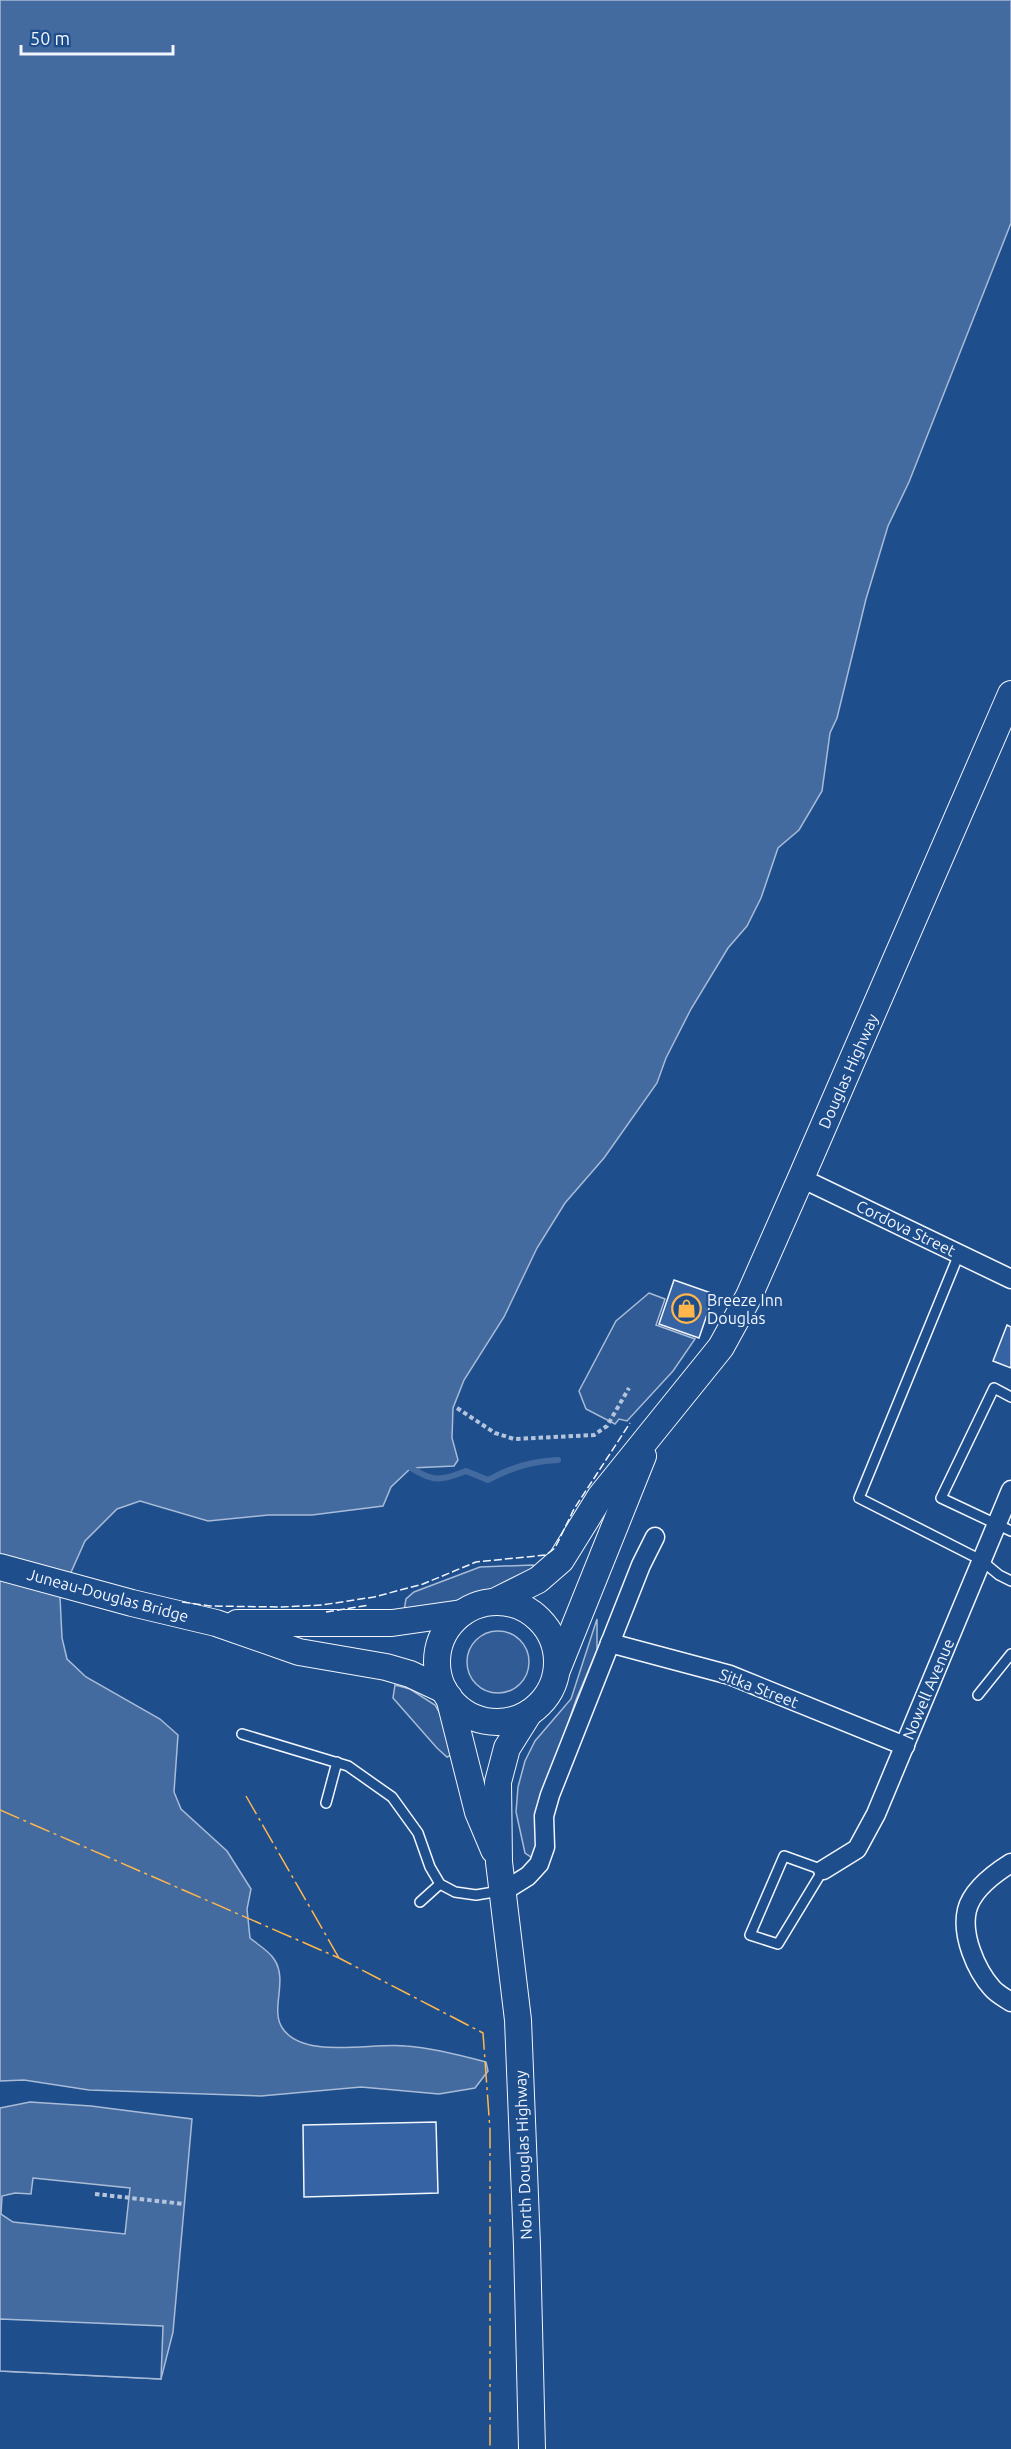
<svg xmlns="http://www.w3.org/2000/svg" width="1011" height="2449" viewBox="0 0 1011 2449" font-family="Ubuntu,sans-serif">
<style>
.built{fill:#305b95;stroke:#a8bbd7;stroke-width:1.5}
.water{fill:#446ba0;stroke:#a8bbd7;stroke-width:1.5}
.pier{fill:#1f4e8c;stroke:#a8bbd7;stroke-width:1.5}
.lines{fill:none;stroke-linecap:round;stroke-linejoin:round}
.stream{stroke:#446ba0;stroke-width:6}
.building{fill:#3563a3;stroke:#f2f6ff;stroke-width:1.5}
.lane-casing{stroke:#f2f6ff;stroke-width:12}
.street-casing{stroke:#f2f6ff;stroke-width:21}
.secondary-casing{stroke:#f2f6ff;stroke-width:28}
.path{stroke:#b3c4dc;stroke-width:4;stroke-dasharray:4.5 3;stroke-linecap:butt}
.lane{stroke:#1f4e8c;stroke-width:9}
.street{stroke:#1f4e8c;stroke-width:18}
.secondary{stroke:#1f4e8c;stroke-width:26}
.fence{stroke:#f2f6ff;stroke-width:1.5;stroke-dasharray:8 3;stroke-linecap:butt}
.power{stroke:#ffb74d;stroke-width:1.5;stroke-dasharray:21 4.5 3 4.5;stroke-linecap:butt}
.labels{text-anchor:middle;stroke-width:4.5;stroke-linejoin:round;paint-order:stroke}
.street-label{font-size:16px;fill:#f2f6ff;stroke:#1f4e8c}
.poi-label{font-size:16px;fill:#f2f6ff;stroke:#1f4e8c;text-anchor:start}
</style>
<rect width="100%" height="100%" fill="#1f4e8c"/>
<!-- built -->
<g class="built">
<path d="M649,1293L665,1299L656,1325L695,1339L673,1371L627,1421L619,1419L615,1424L586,1409L579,1391L616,1321Z"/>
<path d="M533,1565L540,1572L489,1596L408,1620L403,1617L406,1599L414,1592L480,1567Z"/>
<path d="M597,1619V1650L576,1700L555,1761L539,1851L531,1857L525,1853L516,1812L518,1787L525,1761L535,1741L571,1699Z"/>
<circle cx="498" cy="1662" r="31"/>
<path d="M395,1685L410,1689L435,1705L450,1731L454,1754L447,1757L437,1748L393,1698Z"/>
</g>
<!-- water -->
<g class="water">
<path d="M0,0H1011V223L909,482L888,526L866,599L837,718L830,733L822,791L799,830L778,848L761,898L747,926L728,948L691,1009L666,1058L657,1083L604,1158L565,1203L537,1248L504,1317L464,1380L453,1408L452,1438L458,1460L454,1466L411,1468L391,1487L383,1506L312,1515H268L208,1521L140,1501L117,1509L85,1541L60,1597L62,1638L67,1659L86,1677L160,1719L178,1735L174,1792L181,1809L227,1851L251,1889L247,1909L250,1938C257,1944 269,1951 274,1959C289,1981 269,2010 283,2029C305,2060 373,2042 406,2046C432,2048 460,2055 486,2062L488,2071L475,2088L439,2094L361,2087L261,2096L89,2090L24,2080L0,2081Z"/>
<path d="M30,2102L91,2106L192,2119L173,2332L161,2379L0,2371V2108Z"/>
</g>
<!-- pier -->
<g class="pier">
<path d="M33,2178L130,2188L125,2234L13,2222L1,2214L2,2196L15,2193L31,2194Z"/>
<path d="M0,2319L163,2326L161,2379L0,2371Z"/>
</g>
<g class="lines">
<!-- stream -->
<path class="stream" d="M411,1468C433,1482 441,1481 466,1471L488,1480C511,1467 532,1461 558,1460"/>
</g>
<!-- building -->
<g class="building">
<path d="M674,1280L714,1294L699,1338L659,1324Z"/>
<path d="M1007,1325L1011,1327V1368L993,1361Z"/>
<path d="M436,2122L438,2193L304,2197L303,2125Z"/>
</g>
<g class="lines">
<defs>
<g id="lane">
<path d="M959,1254L859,1498L981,1560L999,1575L1011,1581"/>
<path d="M1011,1397L994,1388L941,1498L1011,1531"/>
<path d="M978,1695L1011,1654"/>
<path d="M242,1734L348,1766L392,1797L418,1833L430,1867L440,1884L455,1892L476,1895L500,1891"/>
<path d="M326,1803L337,1762"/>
<path d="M784,1856L823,1870L778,1944L750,1935Z"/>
<path d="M420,1902L440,1884"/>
</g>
<g id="street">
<path d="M801,1178L1011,1279"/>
<path d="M610,1643L730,1675L905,1746"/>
<path d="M1011,1863C995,1873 972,1890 967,1910C961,1935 976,1970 992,1988C997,1994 1005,1998 1011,2002"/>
<path d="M823,1870L857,1849L876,1814L1011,1490"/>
<path d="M504,1891L528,1876L539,1864L545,1847L544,1816L550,1795L641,1565L655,1537"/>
</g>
<g id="secondary">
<path d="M0,1567L132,1603L216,1623L299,1652L386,1667L410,1674L444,1690"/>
<path d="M494,1602L538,1580L561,1560L600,1497L721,1347L749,1296L801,1178L1011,694"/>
<circle cx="497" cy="1662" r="60"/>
<path d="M237,1623H392L462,1613"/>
<path d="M557,1670L643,1456"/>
<path d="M449,1697L478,1812L494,1850"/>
<path d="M529,1713L507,1748L498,1782L499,1862L518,2020L527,2246L532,2449"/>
</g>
</defs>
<!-- lane casing -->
<use href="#lane" class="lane-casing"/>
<!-- street casing -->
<use href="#street" class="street-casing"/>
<!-- secondary casing -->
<use href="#secondary" class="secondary-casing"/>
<!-- path -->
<g class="path">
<path d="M457,1408L495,1433L514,1439L594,1435L607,1426L629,1388"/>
<path d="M95,2194L184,2204"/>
</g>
<!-- lane -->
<use href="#lane" class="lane"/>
<!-- street -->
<use href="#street" class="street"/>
<!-- secondary -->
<use href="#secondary" class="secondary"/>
<!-- fence -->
<g class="fence">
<path d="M182,1602L210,1606L281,1607L322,1605L374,1597L423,1584L476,1562L546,1555L555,1548L574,1509L630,1423"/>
<path d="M326,1612L369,1605"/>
</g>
<!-- power -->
<g class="power">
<path d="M246,1796L339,1958"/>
<path d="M0,1810L339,1958L483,2033L490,2130V2449"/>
</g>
</g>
<!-- icons -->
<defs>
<symbol id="shop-ring" viewBox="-11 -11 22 22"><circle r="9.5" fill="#1f4e8c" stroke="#ffb74d" stroke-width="1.5"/><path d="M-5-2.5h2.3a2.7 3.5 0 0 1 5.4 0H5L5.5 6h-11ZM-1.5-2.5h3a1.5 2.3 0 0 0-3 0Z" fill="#ffb74d"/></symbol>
</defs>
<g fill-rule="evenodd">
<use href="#shop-ring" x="670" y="1292" width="33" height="33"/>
</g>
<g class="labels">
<!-- street labels -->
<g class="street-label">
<text transform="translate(848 1071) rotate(-66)" y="6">Douglas Highway</text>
<text transform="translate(906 1228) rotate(26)" y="6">Cordova Street</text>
<text transform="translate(108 1595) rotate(15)" y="6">Juneau-Douglas Bridge</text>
<text transform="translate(759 1688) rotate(21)" y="6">Sitka Street</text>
<text transform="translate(928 1689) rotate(-67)" y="6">Nowell Avenue</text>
<text transform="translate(523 2155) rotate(-92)" y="6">North Douglas Highway</text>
</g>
<!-- poi labels -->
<g class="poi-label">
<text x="707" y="1306">Breeze Inn<tspan x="707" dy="18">Douglas</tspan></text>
</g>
</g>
<!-- scale -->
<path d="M21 45v9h152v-9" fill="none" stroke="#f2f6ff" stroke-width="3"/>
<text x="30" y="45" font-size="18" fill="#f2f6ff" stroke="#1f4e8c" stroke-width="4.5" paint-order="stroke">50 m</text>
</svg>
